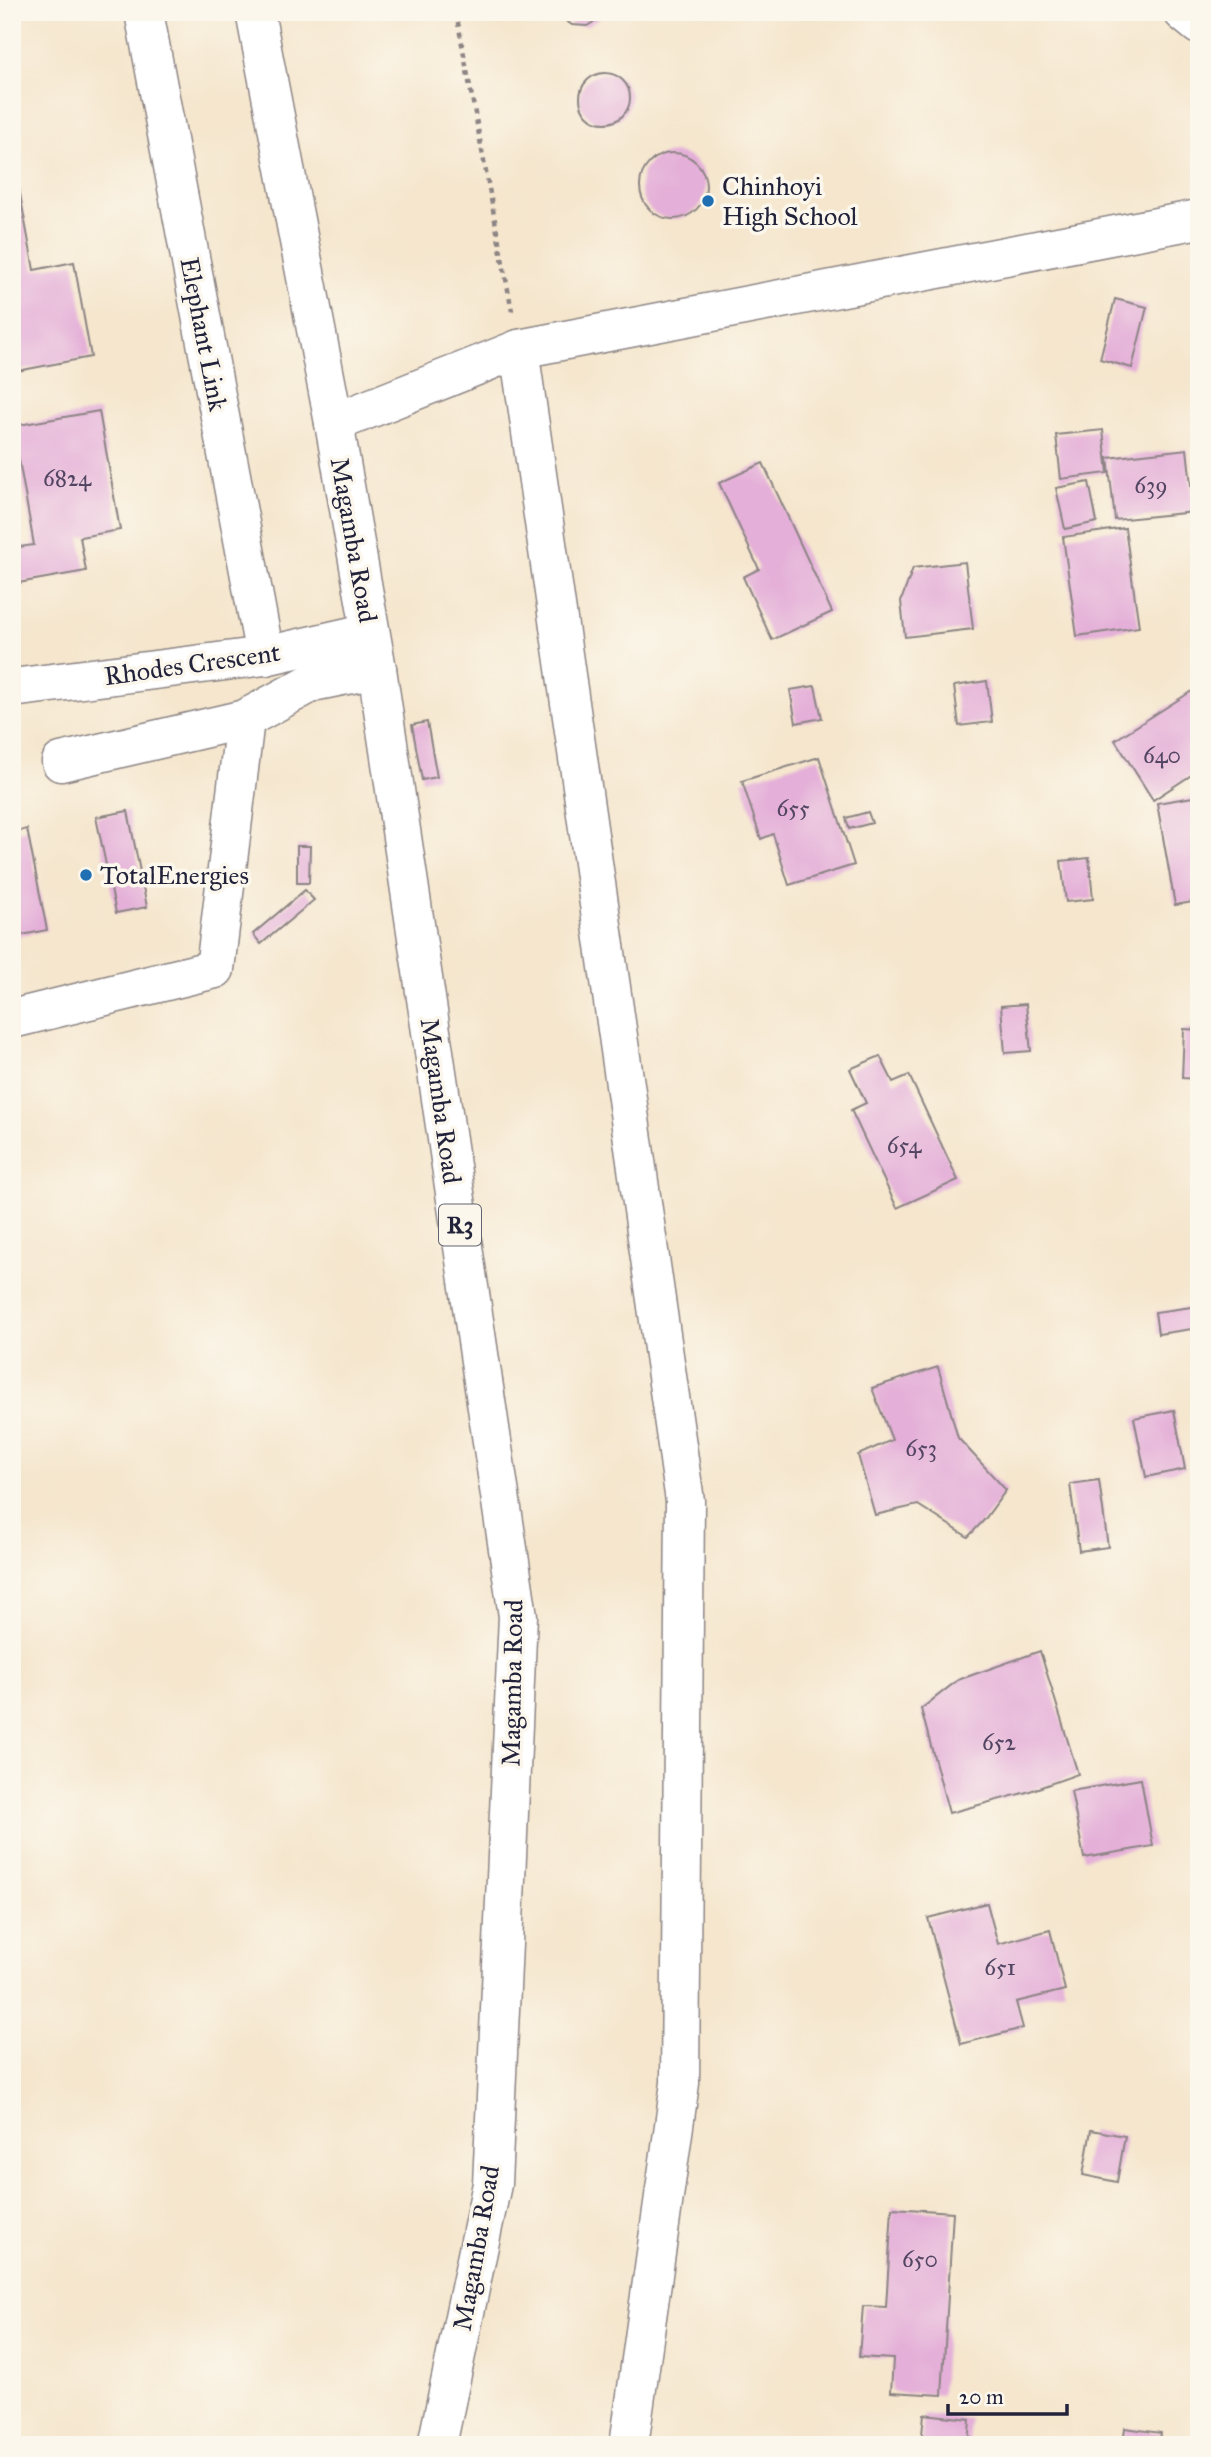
<svg xmlns="http://www.w3.org/2000/svg" width="1211" height="2457" viewBox="0 0 1211 2457" font-family="'IM FELL Great Primer',serif">
<style>
.building{fill:#e4afd8}
.lines{fill:none;stroke-linecap:round;stroke-linejoin:round}
.minor-casing{stroke:#8c8484;stroke-width:41}
.highway-casing{stroke:#8c8484;stroke-width:41}
.path{stroke:#8c8484;stroke-width:4.5;stroke-dasharray:5 5;stroke-linecap:butt}
.minor{stroke:#fff;stroke-width:38}
.highway{stroke:#fff;stroke-width:38}
.poi-dot{fill:#1f6fb2;stroke:#fbf7ec;stroke-width:2.5}
.labels{text-anchor:middle;stroke-width:7;stroke-linejoin:round;paint-order:stroke}
.number-label{font-size:23px;fill:#524562}
.shield{fill:#fbf7ec;stroke:#636270;stroke-width:2}
.shield-label{font-size:24px;font-weight:bold;fill:#22223b}
.poi-label{font-size:26px;fill:#22223b;stroke:#fbf7ec;text-anchor:start}
.street-label{font-size:26px;fill:#22223b;stroke:#fbf7ec}
</style>
<rect width="100%" height="100%" fill="#fbf7ec"/>
<filter id="ink" filterUnits="userSpaceOnUse"><feTurbulence type="fractalNoise" baseFrequency=".0143" numOctaves="2"/><feDisplacementMap in="SourceGraphic" scale="14" xChannelSelector="R" yChannelSelector="G"/><feConvolveMatrix kernelMatrix="1 2 1 2 8 2 1 2 1" color-interpolation-filters="sRGB"/></filter>
<filter id="wash" filterUnits="userSpaceOnUse"><feTurbulence type="fractalNoise" baseFrequency=".00686" numOctaves="4" result="noise"/><feDisplacementMap in="SourceGraphic" scale="28" xChannelSelector="R" yChannelSelector="G"/><feGaussianBlur stdDeviation="1.57" result="paint"/><feColorMatrix in="noise" values="0 0 0 0 0 0 0 0 0 0 0 0 0 0 0 0 0 1.4 0 .05"/><feComposite in="paint" operator="in"/></filter>
<g filter="url(#wash)">
<rect width="100%" height="100%" fill="#f5e6cd"/>
<g id="blocks">
<!-- building -->
<g class="building">
<path d="M558,12H602L600,18L587,26L572,25L559,16Z"/>
<circle cx="605" cy="98" r="25"/>
<circle cx="673" cy="186" r="33"/>
<path d="M19,189L34,270L74,262L91,357L12,372V190Z"/>
<path d="M1115,299L1147,307L1132,368L1100,359Z"/>
<path d="M99,411L120,530L80,537L86,571L18,583L12,548L34,545L13,426Z"/>
<path d="M1103,430L1108,473L1061,479L1056,435Z"/>
<path d="M1187,449L1194,512L1115,520L1108,458Z"/>
<path d="M763,463L832,612L772,640L743,577L759,569L719,483Z"/>
<path d="M1089,482L1097,522L1065,529L1056,488Z"/>
<path d="M1125,528L1139,627L1077,636L1063,537Z"/>
<path d="M965,562L973,629L905,637L901,601L913,568Z"/>
<path d="M987,681L992,722L959,726L954,686Z"/>
<path d="M815,686L822,718L796,723L790,690Z"/>
<path d="M1192,691L1199,701V770L1153,800L1115,740Z"/>
<path d="M427,722L437,777L422,780L412,725Z"/>
<path d="M819,757L854,865L789,885L773,834L761,839L742,781Z"/>
<path d="M1199,796V901L1175,905L1157,803Z"/>
<path d="M128,811L147,907L116,913L96,817Z"/>
<path d="M868,812L872,823L849,829L846,818Z"/>
<path d="M27,829L47,930L12,937V833Z"/>
<path d="M297,846H310L309,883H297Z"/>
<path d="M1089,858L1093,899L1066,902L1061,861Z"/>
<path d="M305,890L314,900L261,944L253,934Z"/>
<path d="M1026,1004L1031,1051L1005,1053L1001,1006Z"/>
<path d="M1184,1029L1199,1030V1079L1182,1078Z"/>
<path d="M880,1056L893,1082L909,1075L958,1180L897,1208L851,1110L866,1103L850,1069Z"/>
<path d="M1199,1306V1328L1158,1334L1155,1312Z"/>
<path d="M938,1367L958,1438L1006,1490L985,1519L968,1537L918,1505L875,1515L858,1455L892,1440L872,1388Z"/>
<path d="M1174,1410L1185,1469L1146,1477L1134,1418Z"/>
<path d="M1099,1480L1108,1547L1079,1551L1070,1484Z"/>
<path d="M1040,1651L1078,1774L1027,1792L949,1813L921,1709L958,1680Z"/>
<path d="M1141,1779L1153,1846L1084,1858L1071,1791Z"/>
<path d="M987,1903L998,1944L1050,1930L1065,1990L1016,2002L1023,2028L961,2044L928,1918Z"/>
<path d="M1091,2130L1125,2136L1117,2182L1083,2175Z"/>
<path d="M892,2208L953,2212L942,2395L891,2392L893,2359L859,2357L863,2306L886,2307Z"/>
<path d="M924,2414L970,2419L968,2445H921Z"/>
<path d="M1125,2428L1161,2433L1159,2445H1123Z"/>
</g>
</g>
</g>
<g filter="url(#ink)">
<use href="#blocks" fill-opacity="0" stroke="#8c8484" stroke-width="2"/>
<g class="lines">
<defs>
<g id="minor">
<path d="M144,12L265,656"/>
<path d="M1183,12L1199,25"/>
<path d="M519,349L685,1501L680,2083L629,2445"/>
<path d="M334,423L519,349L1199,219"/>
<path d="M12,688L265,656L370,632"/>
<path d="M61,762L245,719"/>
<path d="M12,1019L215,969L245,719L313,682L377,669"/>
</g>
<path id="highway" d="M255,12L334,423L377,669L518,1616L492,2184L437,2445"/>
</defs>
<!-- minor casing -->
<use href="#minor" class="minor-casing"/>
<!-- highway casing -->
<use href="#highway" class="highway-casing"/>
<!-- path -->
<path class="path" d="M456,12L512,311"/>
<!-- minor -->
<use href="#minor" class="minor"/>
<!-- highway -->
<use href="#highway" class="highway"/>
</g>
</g>
<!-- markers -->
<g class="poi-dot">
<circle cx="708" cy="201" r="7"/>
<circle cx="86" cy="875" r="7"/>
</g>
<g class="labels">
<!-- number labels -->
<g class="number-label">
<text x="67" y="486">6824</text>
<text x="1151" y="493">639</text>
<text x="1162" y="763">640</text>
<text x="793" y="816">655</text>
<text x="904" y="1153">654</text>
<text x="921" y="1456">653</text>
<text x="999" y="1750">652</text>
<text x="1000" y="1975">651</text>
<text x="920" y="2267">650</text>
</g>
<!-- shield labels -->
<rect class="shield" x="439" y="1204.5" width="42" height="41" rx="5"/>
<g class="shield-label">
<text x="460" y="1233">R3</text>
</g>
<!-- poi labels -->
<g class="poi-label">
<text x="722" y="195">Chinhoyi<tspan x="722" dy="30">High School</tspan></text>
<text x="100" y="884">TotalEnergies</text>
</g>
<!-- street labels -->
<g class="street-label">
<text transform="translate(204 334) rotate(79)" y="9">Elephant Link</text>
<text transform="translate(354 540) rotate(80)" y="9">Magamba Road</text>
<text transform="translate(192 664) rotate(-8)" y="9">Rhodes Crescent</text>
<text transform="translate(441 1101) rotate(82)" y="9">Magamba Road</text>
<text transform="translate(512 1683) rotate(-89)" y="9">Magamba Road</text>
<text transform="translate(476 2248) rotate(-80)" y="9">Magamba Road</text>
</g>
</g>
<!-- margin -->
<rect width="1211" height="2457" fill="none" stroke="#fbf7ec" stroke-width="42"/>
<!-- scale -->
<path d="M948 2404v10h119v-10" fill="none" stroke="#22223b" stroke-width="3.5"/>
<text x="959" y="2404" font-size="21" fill="#22223b" stroke="#fbf7ec" stroke-width="5" paint-order="stroke">20 m</text>
</svg>
